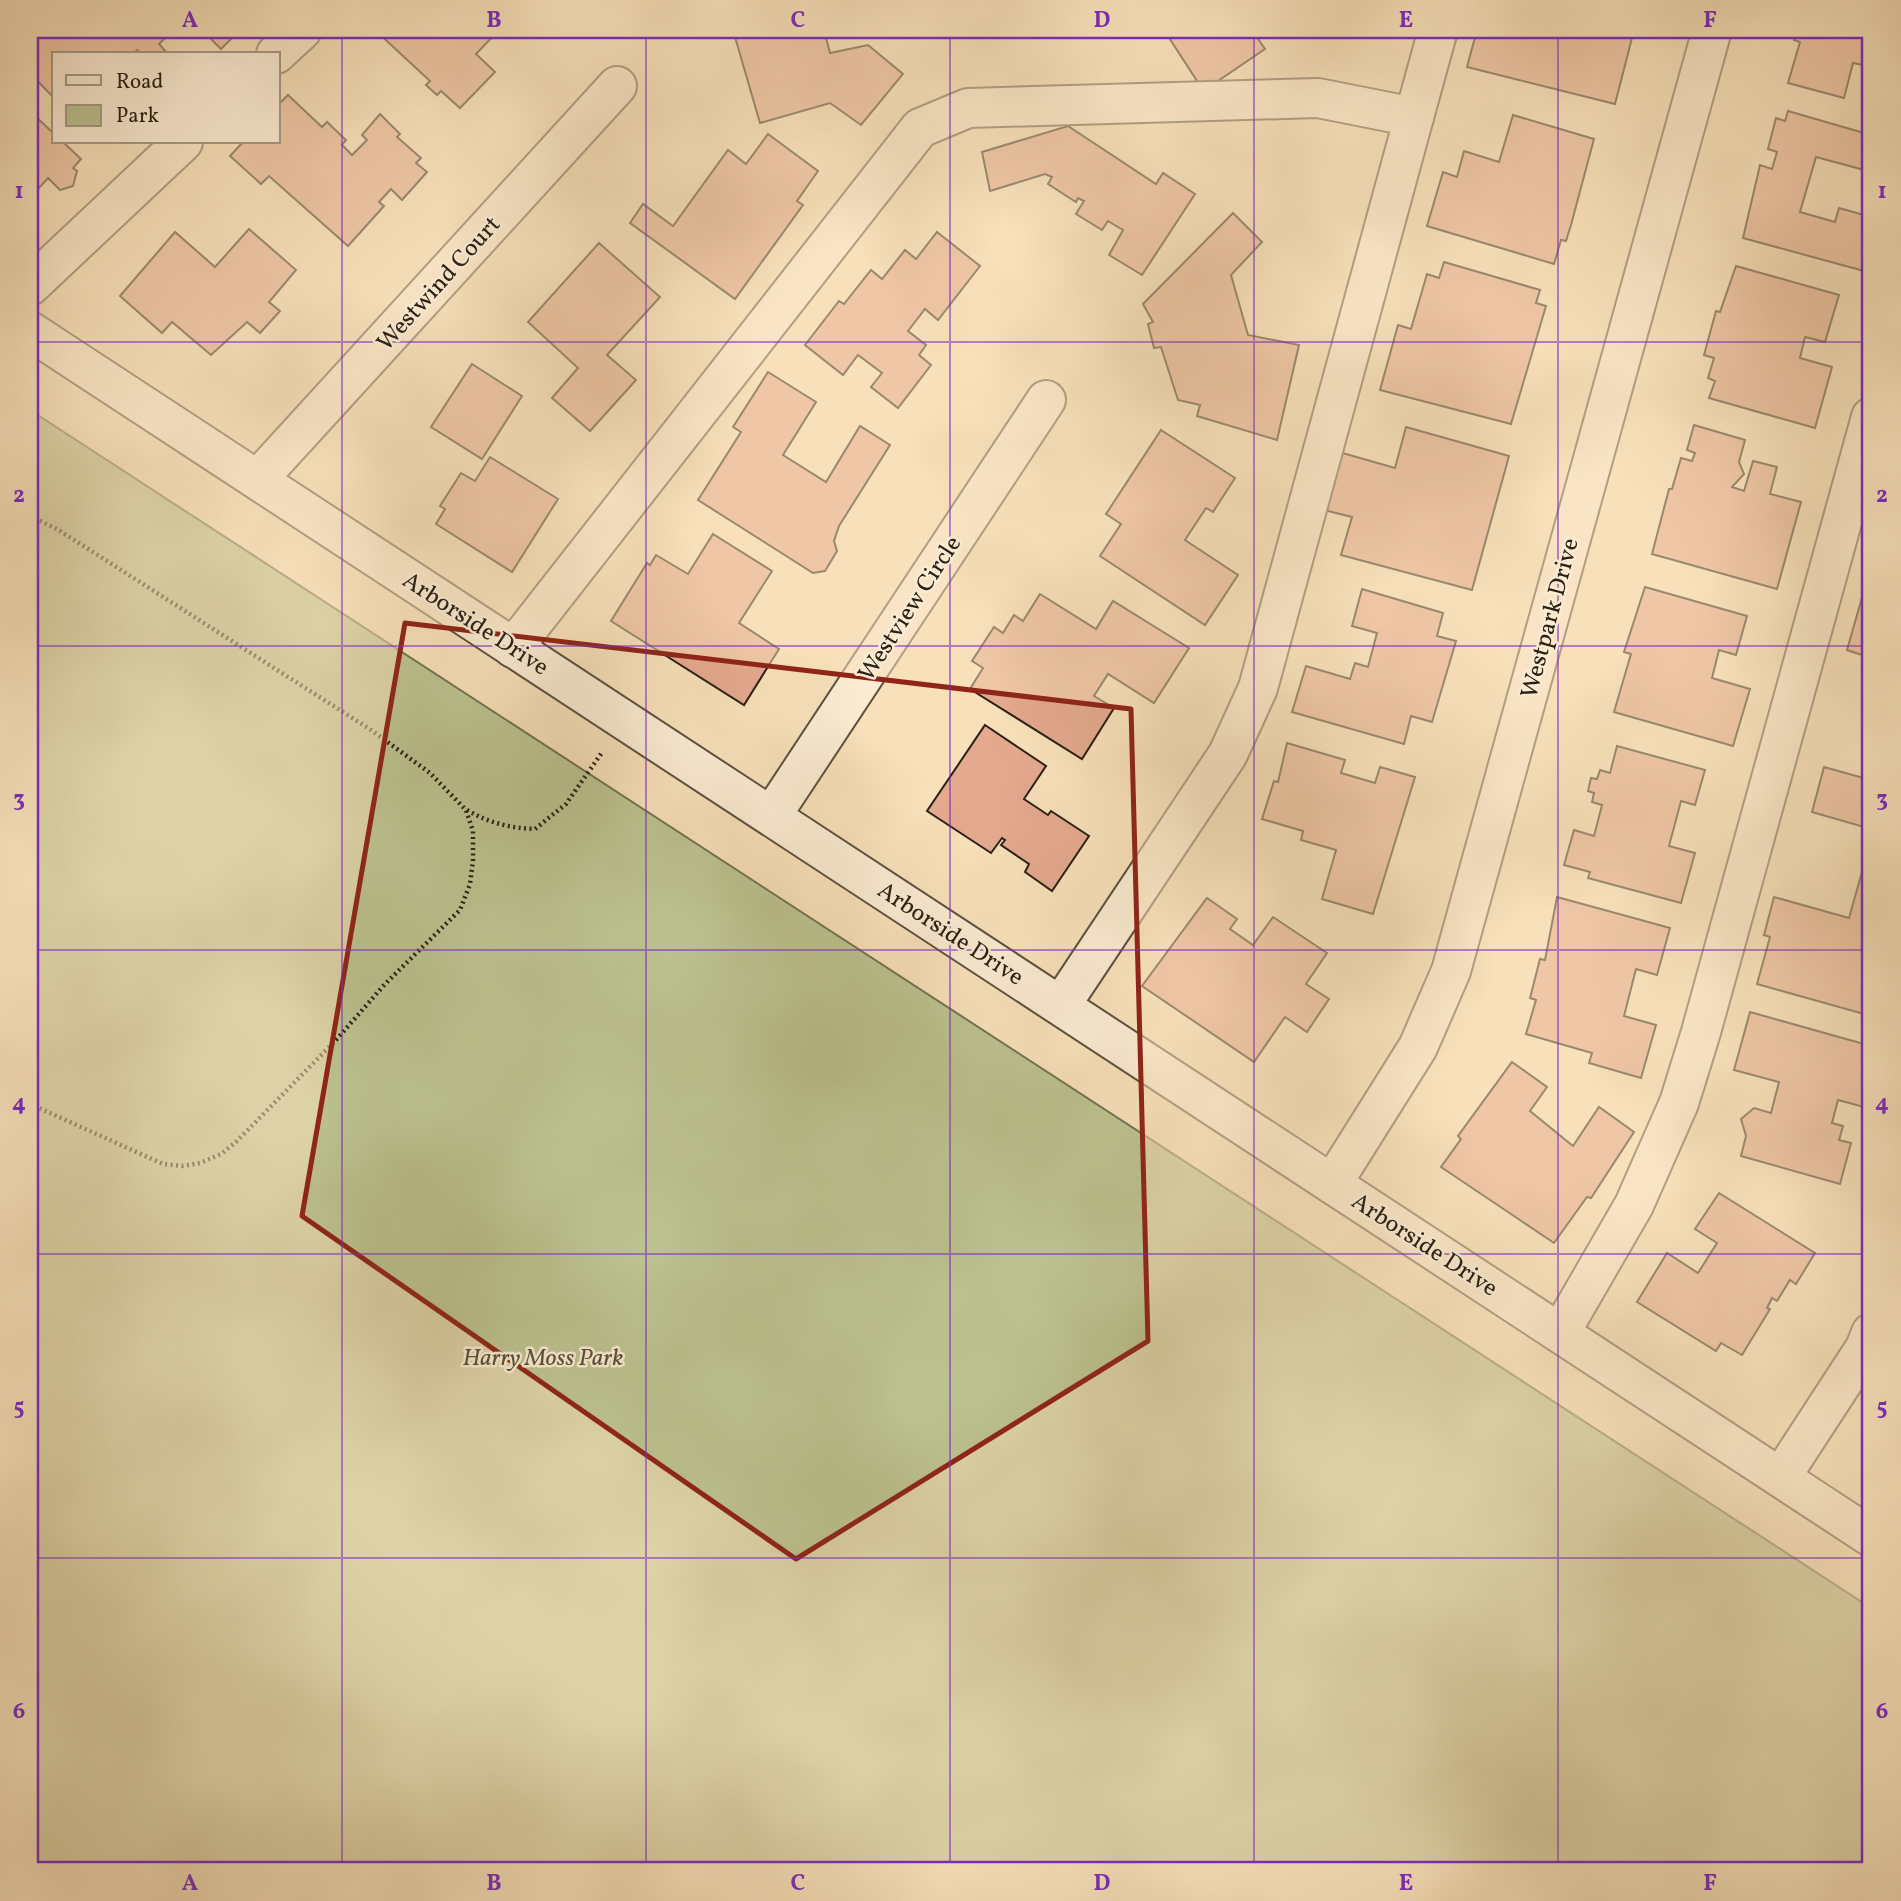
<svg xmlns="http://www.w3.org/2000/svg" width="1901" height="1901" viewBox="0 0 1901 1901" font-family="Vollkorn,serif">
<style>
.green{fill:#bcc290;stroke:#737152;stroke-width:2}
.building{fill:#e4a98f;stroke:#2a2014;stroke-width:2}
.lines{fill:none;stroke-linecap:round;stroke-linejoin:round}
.minor-casing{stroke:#5d503e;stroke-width:42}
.path{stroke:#2a2014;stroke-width:4.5;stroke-dasharray:2 3.5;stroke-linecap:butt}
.minor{stroke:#faebd2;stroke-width:38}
.marked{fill:none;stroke:#8f2418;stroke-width:5;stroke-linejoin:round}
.grid{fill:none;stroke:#7b2cbf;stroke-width:2;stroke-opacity:0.55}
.labels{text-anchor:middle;stroke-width:5;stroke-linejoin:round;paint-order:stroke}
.street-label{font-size:24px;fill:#2a2014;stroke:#faebd2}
.park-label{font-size:24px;font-style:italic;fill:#565139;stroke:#faebd2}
.neatline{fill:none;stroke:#7b2cbf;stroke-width:2.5}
.grid-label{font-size:23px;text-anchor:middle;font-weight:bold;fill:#7b2cbf}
</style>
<rect width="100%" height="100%" fill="#f7e0ba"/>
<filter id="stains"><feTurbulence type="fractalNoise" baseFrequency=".00286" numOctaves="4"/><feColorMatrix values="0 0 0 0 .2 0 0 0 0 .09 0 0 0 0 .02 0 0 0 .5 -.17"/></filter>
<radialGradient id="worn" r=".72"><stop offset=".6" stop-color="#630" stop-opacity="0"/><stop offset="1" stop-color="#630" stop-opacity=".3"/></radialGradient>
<!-- green -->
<path class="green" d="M30,410L1871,1608V1871H30Z"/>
<!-- building -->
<g class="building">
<path d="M42,30H173L159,44L168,54H142L137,50L133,54H54V98L30,73V42Z"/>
<path d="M202,30H240L221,49Z"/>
<path d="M375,30H499L476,54L495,72L460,108L441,91L437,95L426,85L430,81Z"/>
<path d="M733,30H824L830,53L868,45L903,74L861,125L830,103L760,123Z"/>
<path d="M1164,30H1252L1265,49L1212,85L1210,81L1201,87Z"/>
<path d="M1477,30H1634L1615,104L1467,67Z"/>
<path d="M1796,30H1871V42H1869L1863,65L1853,63L1844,98L1788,83L1800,42L1794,40Z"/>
<path d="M288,95L322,127L327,122L346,140L342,145L352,155L367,140L362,135L380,114L400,134L397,137L421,158L416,163L427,172L402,200L391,189L379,202L384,206L348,246L269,176L261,184L230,156L243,142H278V105Z"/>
<path d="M30,111L54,134V142H63L81,159L73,168L77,171L73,186L60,190L48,178L30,198Z"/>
<path d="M1788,111L1871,135V197L1862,195L1868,171L1816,157L1800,212L1835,222L1839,208L1871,217V245L1864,271L1743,238L1760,165L1772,169L1777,152L1768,149L1776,118L1785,121Z"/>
<path d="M1513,115L1594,139L1571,225L1566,241L1561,240L1554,264L1427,226L1443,172L1457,177L1464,151L1499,162Z"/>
<path d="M1068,126L1156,184L1163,173L1195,194L1142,275L1109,255L1123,230L1108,221L1102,230L1076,214L1084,201L1078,198L1076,202L1048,184L1052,177L1045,174L990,191L982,152Z"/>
<path d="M768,134L818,171L797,201L803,205L735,299L630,223L643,204L673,226L728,150L746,164Z"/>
<path d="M1233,213L1262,242L1231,275L1248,335L1299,345L1277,440L1197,416L1200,405L1178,400L1161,347L1154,348L1148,324L1153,322L1143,304Z"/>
<path d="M249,229L296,270L269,302L280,311L260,333L247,322L211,355L172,322L162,333L120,296L175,232L215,267Z"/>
<path d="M937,232L980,266L938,320L925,309L908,331L926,345L919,355L931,365L898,408L871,387L882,373L858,355L843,375L805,345L839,301L844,304L871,270L882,279L905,250L916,259Z"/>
<path d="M599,243L660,297L607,355L636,380L590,431L552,398L578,368L528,322Z"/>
<path d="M1444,262L1540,290L1536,303L1546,306L1511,424L1380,390L1398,325L1411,329L1427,274L1439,278Z"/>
<path d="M1736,266L1839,295L1825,342L1805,337L1800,358L1832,367L1815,428L1709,398L1715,381L1708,378L1714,358L1704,355L1716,311L1720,312Z"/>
<path d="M472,364L522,396L482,459L431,427Z"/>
<path d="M768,372L816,402L783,455L826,482L860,426L890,445L839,526L834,541L837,551L825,571L813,573L698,500L741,432L733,427Z"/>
<path d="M1694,425L1745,440L1739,462L1744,474L1732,487L1744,491L1753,461L1777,467L1770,494L1801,502L1777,589L1652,554L1669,489H1672L1681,458L1692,461L1695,453L1687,450Z"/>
<path d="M1406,427L1509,456L1472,590L1341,555L1352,517L1324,510L1339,452L1395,468Z"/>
<path d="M1161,430L1235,478L1213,512L1206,508L1185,540L1238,575L1205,625L1100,556L1121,524L1106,514Z"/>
<path d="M490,457L558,499L512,572L436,524L445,509L440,506L461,473L475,481Z"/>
<path d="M713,534L772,571L739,623L779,649L744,705L611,621L647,563L650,565L656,555L688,574Z"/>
<path d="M1645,587L1747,616L1736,655L1719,650L1712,678L1750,689L1733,746L1614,712L1631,654L1624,652Z"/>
<path d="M1362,589L1443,613L1437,636L1456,641L1432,722L1411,716L1404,744L1292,712L1306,666L1350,679L1355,663L1368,667L1377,633L1352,626Z"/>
<path d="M1040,594L1096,629L1113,601L1189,648L1154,703L1108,674L1094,696L1114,708L1082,759L970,689L983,668L972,661L994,627L1003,633L1014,615L1023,621Z"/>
<path d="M1863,594L1871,596V658L1847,650Z"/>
<path d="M1871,724V757L1862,754Z"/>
<path d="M985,725L1046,766L1024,799L1048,815L1051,811L1089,836L1052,891L1025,872L1029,864L1001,845L1005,840L1002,838L991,853L927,811Z"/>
<path d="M1287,743L1345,760L1341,773L1375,783L1380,767L1415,777L1373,914L1322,899L1336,850L1301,840L1303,831L1262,819L1274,781L1278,782Z"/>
<path d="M1617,746L1705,770L1695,805L1681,801L1669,846L1695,853L1681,903L1588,878L1590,872L1564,865L1574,830L1594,836L1602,805L1592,802L1594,793L1588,791L1591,778L1597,779L1600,770L1610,773Z"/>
<path d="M1871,764V829L1812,812L1824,767L1867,779Z"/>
<path d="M1864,865L1871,867V1016L1757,984L1770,937L1764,935L1774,897L1849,918Z"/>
<path d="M1557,897L1670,928L1657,975L1636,969L1624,1016L1656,1025L1641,1078L1589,1063L1592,1053L1526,1034L1536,1000L1530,998L1540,959L1545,960Z"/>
<path d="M1207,898L1237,919L1230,929L1253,945L1273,917L1327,953L1306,984L1329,999L1307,1032L1285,1017L1254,1062L1142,986Z"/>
<path d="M1750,1012L1871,1046L1868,1069L1871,1070V1081L1864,1107L1838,1100L1832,1123L1843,1126L1839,1140L1851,1143L1840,1184L1741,1156L1746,1136L1741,1119L1754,1108L1771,1113L1779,1082L1734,1070Z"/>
<path d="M1512,1062L1547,1087L1530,1111L1573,1146L1599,1107L1634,1132L1591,1198L1587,1197L1554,1243L1441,1167L1461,1139L1458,1136Z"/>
<path d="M1719,1193L1815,1253L1796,1284L1790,1280L1777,1301L1772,1298L1767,1308L1770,1309L1742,1355L1721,1343L1716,1351L1637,1302L1667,1253L1698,1273L1717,1243L1695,1229Z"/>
</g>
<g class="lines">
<defs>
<g id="minor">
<path d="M276,54L302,30"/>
<path d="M1414,117L1438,30"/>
<path d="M30,286L183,142"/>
<path d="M30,331L1871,1537"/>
<path d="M258,479L617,86"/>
<path d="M513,648L920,128L968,108L1318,98L1414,117L1258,688L1228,754L1061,1005"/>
<path d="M772,815L1046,400"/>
<path d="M1332,1184L1418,1047L1451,971L1712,30"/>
<path d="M1560,1333L1634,1205L1679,1103L1701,1032L1871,417"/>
<path d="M1781,1477L1865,1348L1871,1333"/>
</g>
</defs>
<!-- minor casing -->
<use href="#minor" class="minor-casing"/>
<!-- path -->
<g class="path">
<path d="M30,516L57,529L371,730L430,773L466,810L473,831V860L470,884L460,910L385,984L336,1040L236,1142L221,1154L200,1163L183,1166L163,1164L30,1104"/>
<path d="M467,810C489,823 510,828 535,829L566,804L603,751"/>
</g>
<!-- minor -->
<use href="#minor" class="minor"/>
</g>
<!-- marked area -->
<path d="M0 0H1901V1901H0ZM405,623L1131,709L1148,1341L796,1559L302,1216Z" fill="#f7e0ba" fill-opacity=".55" fill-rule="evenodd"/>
<path class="marked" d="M405,623L1131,709L1148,1341L796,1559L302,1216Z"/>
<!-- grid -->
<path class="grid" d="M342,30V1871M646,30V1871M950,30V1871M1254,30V1871M1558,30V1871M30,342H1871M30,646H1871M30,950H1871M30,1254H1871M30,1558H1871"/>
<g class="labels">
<!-- street labels -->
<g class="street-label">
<text transform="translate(438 283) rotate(-48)" y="8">Westwind Court</text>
<text transform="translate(909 608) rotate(-57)" y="8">Westview Circle</text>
<text transform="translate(1549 618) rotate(-75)" y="8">Westpark Drive</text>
<text transform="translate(476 623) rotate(33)" y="8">Arborside Drive</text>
<text transform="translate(951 933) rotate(33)" y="8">Arborside Drive</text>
<text transform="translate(1425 1244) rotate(33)" y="8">Arborside Drive</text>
</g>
<!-- park labels -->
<g class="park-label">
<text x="543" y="1365">Harry Moss Park</text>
</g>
</g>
<!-- margin -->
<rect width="1901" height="1901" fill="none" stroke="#f7e0ba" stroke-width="77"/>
<!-- legend -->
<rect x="52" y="52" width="228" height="91" fill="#faebd2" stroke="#a79a86" stroke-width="2"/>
<rect x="66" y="75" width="35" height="10" fill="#faebd2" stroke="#a79a86" stroke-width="2"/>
<text x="116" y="88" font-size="21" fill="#2a2014">Road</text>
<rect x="66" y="105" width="35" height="21" fill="#bcc290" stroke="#a79a86" stroke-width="2"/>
<text x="116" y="122" font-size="21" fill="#2a2014">Park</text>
<rect x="38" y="38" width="1824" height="1824" class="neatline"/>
<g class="grid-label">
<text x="190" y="27">A</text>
<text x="494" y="27">B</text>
<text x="798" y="27">C</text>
<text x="1102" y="27">D</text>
<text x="1406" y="27">E</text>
<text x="1710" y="27">F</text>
<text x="19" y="198">1</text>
<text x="1882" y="198">1</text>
<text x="19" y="502">2</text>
<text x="1882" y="502">2</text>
<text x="19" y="806">3</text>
<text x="1882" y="806">3</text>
<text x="19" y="1110">4</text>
<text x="1882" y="1110">4</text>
<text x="19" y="1414">5</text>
<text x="1882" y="1414">5</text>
<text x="19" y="1718">6</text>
<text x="1882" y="1718">6</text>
<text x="190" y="1890">A</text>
<text x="494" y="1890">B</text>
<text x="798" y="1890">C</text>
<text x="1102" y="1890">D</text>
<text x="1406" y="1890">E</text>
<text x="1710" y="1890">F</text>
</g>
<rect width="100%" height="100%" filter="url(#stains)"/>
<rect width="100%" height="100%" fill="url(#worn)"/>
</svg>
